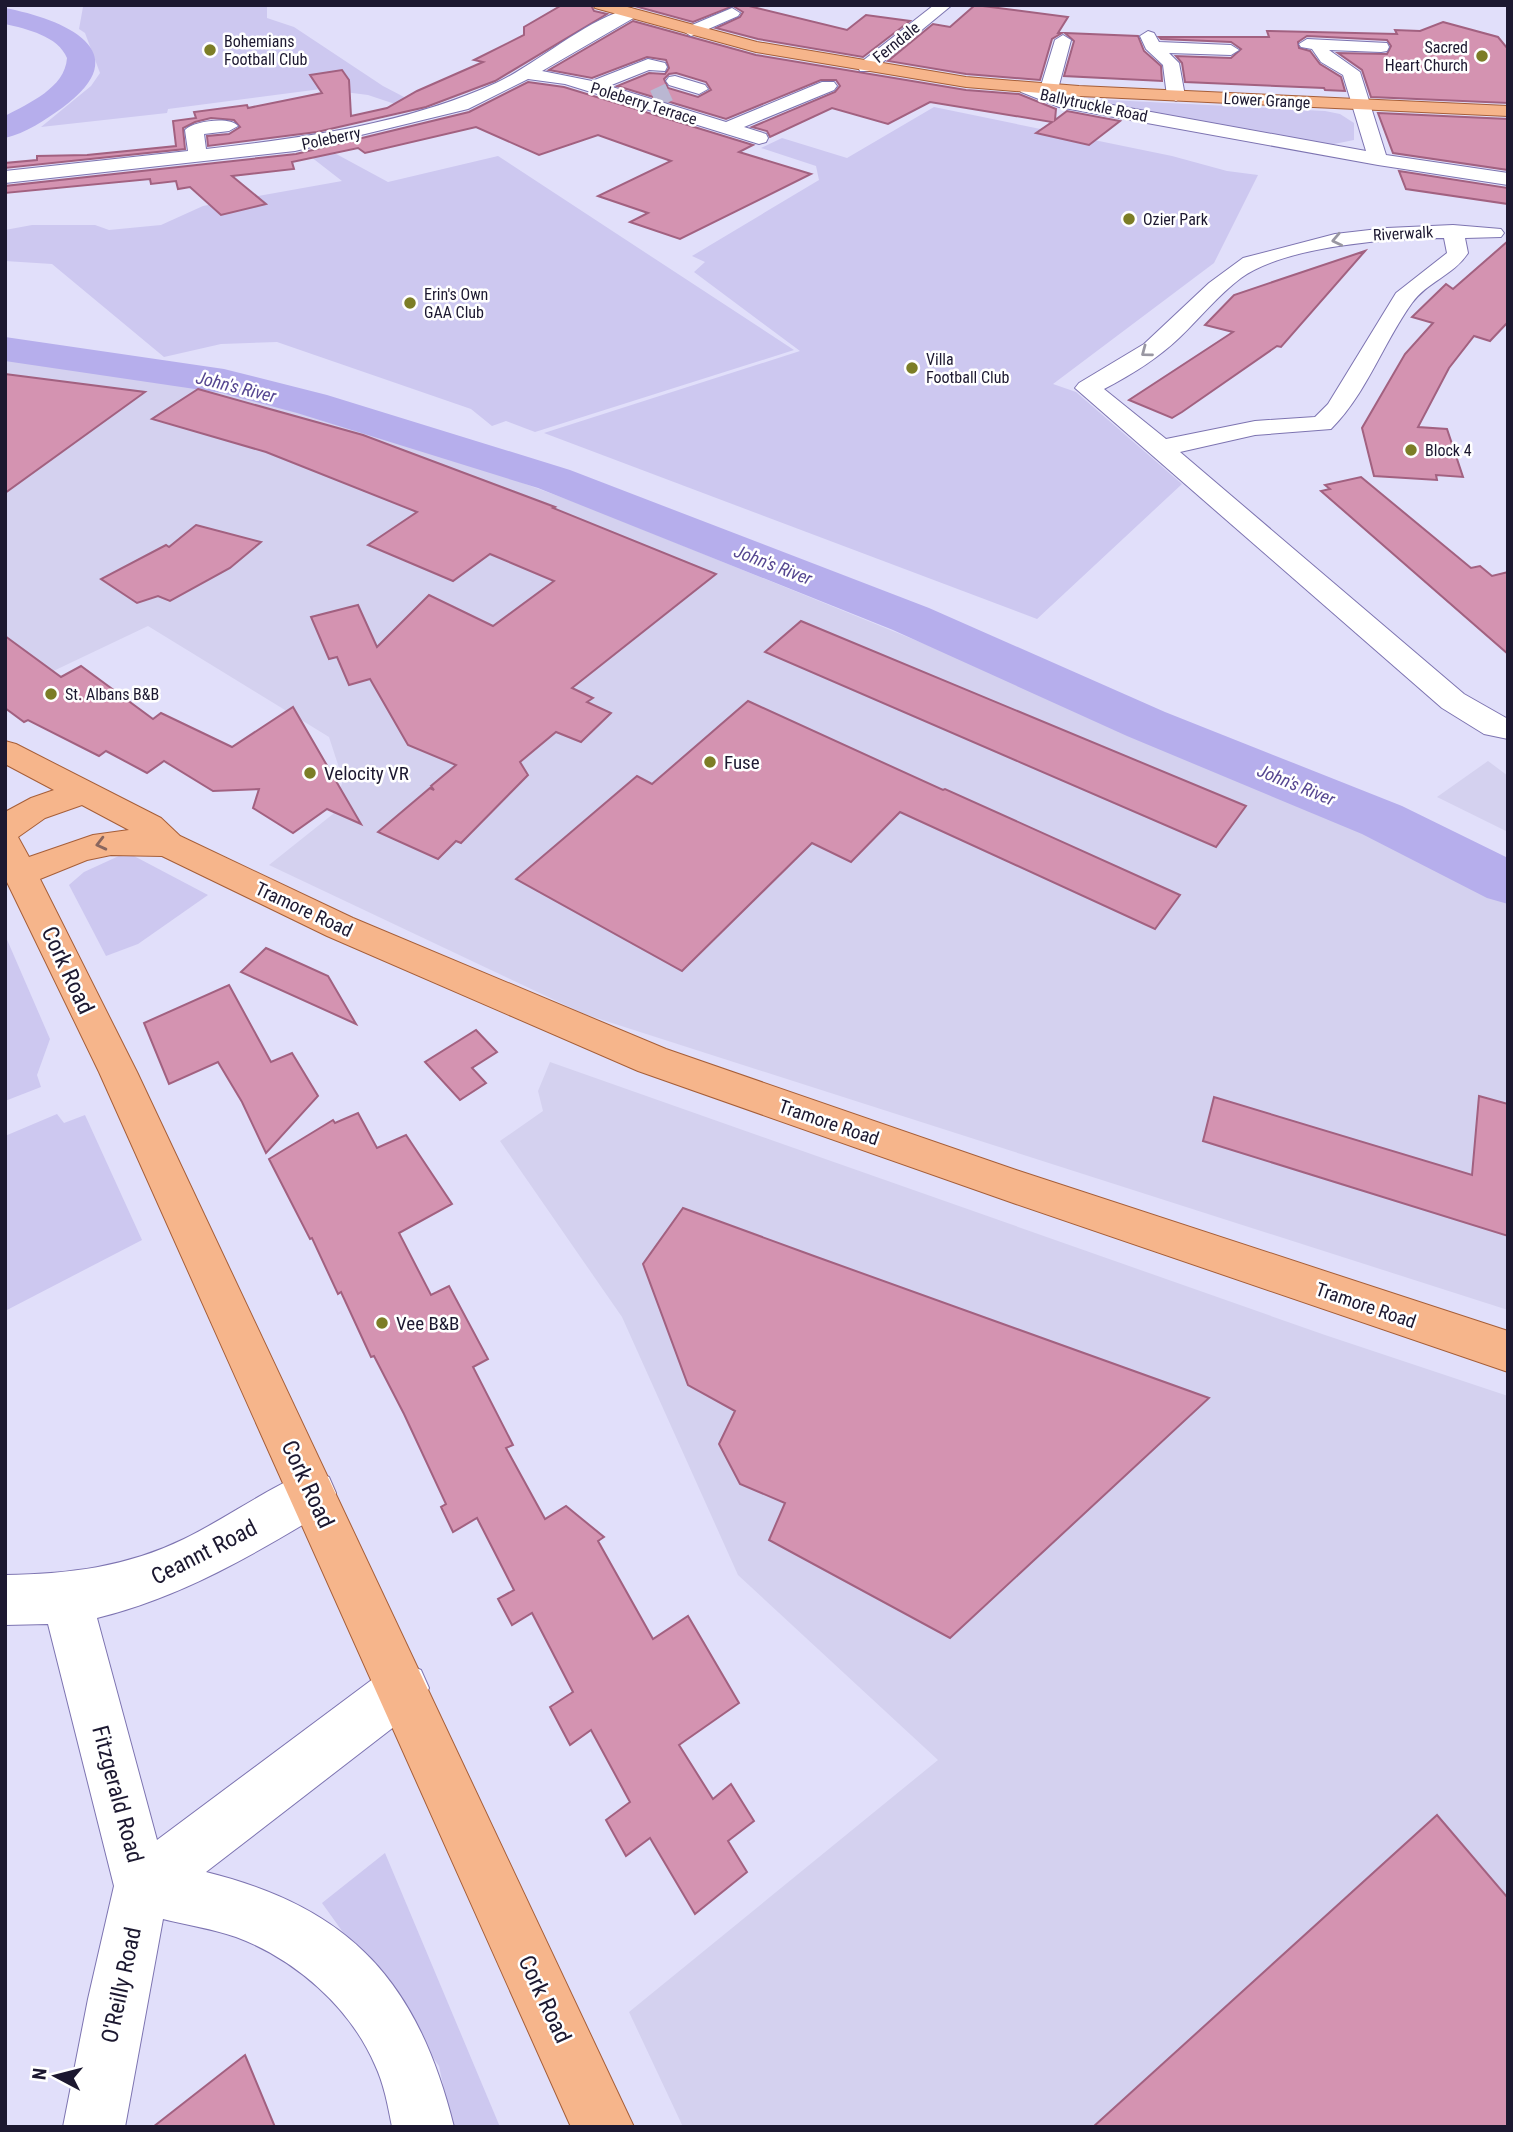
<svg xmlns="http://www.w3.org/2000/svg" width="1513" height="2132" viewBox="0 0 1513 2132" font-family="'Roboto Condensed',sans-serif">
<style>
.built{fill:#d4d1ef}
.green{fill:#cdc8f0}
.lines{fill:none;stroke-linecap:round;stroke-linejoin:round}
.river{fill:#b6aeec;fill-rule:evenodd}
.building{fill:#d493b1;stroke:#a26180;stroke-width:2;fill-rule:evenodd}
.minor-tunnel{stroke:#bab7d2;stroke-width:18;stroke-dasharray:18 9;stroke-linecap:butt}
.minor-casing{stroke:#7d74b1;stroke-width:2}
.major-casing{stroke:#a65e38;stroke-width:2}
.minor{fill:#fff;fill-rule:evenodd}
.major{fill:#f6b58b;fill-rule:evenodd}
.oneway{stroke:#9997a2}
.oneway2{stroke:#89665e}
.poi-dot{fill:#7c7d26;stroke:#fff;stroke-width:2.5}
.labels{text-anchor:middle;stroke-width:5;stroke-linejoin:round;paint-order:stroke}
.far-poi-label{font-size:16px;fill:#1c1830;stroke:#fff;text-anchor:start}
.far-street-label{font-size:16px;fill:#1c1830;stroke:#fff}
.far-water-label{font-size:18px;font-style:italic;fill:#564791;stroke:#fff}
.poi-label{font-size:19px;fill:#1c1830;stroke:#fff;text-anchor:start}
.street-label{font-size:19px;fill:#1c1830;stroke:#fff}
.near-street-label{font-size:23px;fill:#1c1830;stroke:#fff}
</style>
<rect width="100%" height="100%" fill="#e1dffa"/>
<!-- built -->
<g class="built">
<path d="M5,358L215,385L428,448L593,509L1369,825L1508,892V1310L584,1014L269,865L333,814L343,780L329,737L148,626L5,694Z"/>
<path d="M1488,761L1508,776V832L1437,797Z"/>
<path d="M550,1062L1325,1335L1508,1396V2127H683L629,2012L938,1760L738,1575L622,1317L500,1141L543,1111L538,1091Z"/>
</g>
<!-- green -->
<g class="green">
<path d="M154,5H267V18L294,27L383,86L427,109L416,111L368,95L321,89L168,109L167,113L41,127L91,86L100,73L85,33L79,29L83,7Z"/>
<path d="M1071,98L1325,111L1340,114L1354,123V140L1329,145Z"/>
<path d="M934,107L1172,156L1227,171L1258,175L1214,263L1053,384L1076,392L1182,484L1037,619L544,433L800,351L694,272L705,262L692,256L819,180L816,166L761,148L782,138L847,158Z"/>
<path d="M327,149L388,182L498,156L794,350L535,432L506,421L492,426L471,409L277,342L221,344L164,357L52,264L5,261V230L32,225H95L109,230L161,225L203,206L342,181L306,153Z"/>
<path d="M121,855L134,856L208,895L138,944L106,956L69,885L84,872Z"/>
<path d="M5,935L50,1039L37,1075L41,1087L5,1101Z"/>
<path d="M57,1114L64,1123L85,1115L142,1240L5,1311V1136Z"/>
<path d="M385,1853L500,2127H452L439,2066L322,1903Z"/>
</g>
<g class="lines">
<!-- river -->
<g class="river">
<path d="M5,8C63,19 141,51 62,108C45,120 26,133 5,138V116C29,103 65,88 67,58C58,36 27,29 5,24Z"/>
<path d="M5,337L224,369L327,395L570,470L929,608L1165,712L1402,806L1508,858V904L1487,898L1362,834L1127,736L893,630L538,488L297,413L222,393L5,361Z"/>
</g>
</g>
<!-- building -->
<g class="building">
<path d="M562,5H591L594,11L607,14L495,81L426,107L317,132L208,146L207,136L229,134L240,127L234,120L211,118L195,122L183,128L185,149L5,168V163L37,160V156L87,155L176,146L173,121L196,118L194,112L247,105L248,108L322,93L310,75L342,70L349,80L351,116L387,108L417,91L483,62L474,60L524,35V27Z"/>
<path d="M631,5H745L847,30L866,15L910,21L863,57L758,39L716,28L740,17L743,12L733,6L693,22Z"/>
<path d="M975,5L1068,17L1058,33H1062L1052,39L1040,80L966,74L888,61L933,24L950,27Z"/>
<path d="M633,21L756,55L966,90L1019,94L1056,109L1055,120L1067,111L1120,121L1089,145L1036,133L1052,122L930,102L888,124L832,108L770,137L767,131L752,127L835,92L840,86L836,80H821L726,119L617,86L649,73L665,74L669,68L666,60L647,57L592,78L549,70ZM676,73L706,82L711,90L698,97L668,88L664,79L669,74Z"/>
<path d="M1443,22L1498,37L1508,49V103L1371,97L1362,70L1338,53L1387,54L1391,46L1387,40L1307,36L1298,42L1299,48L1310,51L1320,64L1341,77L1345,91L1325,90L1324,88L1185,82L1182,63L1176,56L1231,58L1241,49L1231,42L1161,39L1159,37H1269L1267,31L1397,34L1395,30L1420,31Z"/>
<path d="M1065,33L1138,36L1144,51L1161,66L1162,81L1064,76L1074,41Z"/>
<path d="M528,82L564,87L753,145L739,152L811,174L680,239L630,222L648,213L598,196L671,161L598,135L539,155L476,127L365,153L358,148L292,162L294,169L232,176L266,204L221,215L190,187L178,189L176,181L151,184L150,179L5,193V186L296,154L469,112Z"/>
<path d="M1378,113L1508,119V170L1393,153Z"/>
<path d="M1399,171L1508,188V204L1406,189Z"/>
<path d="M1508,241V322L1490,341L1474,336L1449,368L1418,427L1447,429L1463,477L1436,475L1437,480L1374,476L1362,428L1405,354L1433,323L1412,317L1446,284L1453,289Z"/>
<path d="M1365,251L1281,347L1277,346L1182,412L1172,418L1129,400L1233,332L1205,325L1234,295Z"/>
<path d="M5,374L145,392L5,493Z"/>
<path d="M198,389L363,435L555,507L553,508L716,574L572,688L593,698L587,702L611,713L581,742L556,732L520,762L528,775L461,843L456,841L438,859L378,832L430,788L434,790L431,786L456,765L408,745L370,679L349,685L337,657L329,659L311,617L358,605L377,647L429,595L493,626L554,581L490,554L453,581L368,545L417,512L266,452L152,419Z"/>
<path d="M1361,477L1471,568L1480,566L1492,576L1508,572V654L1321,491L1330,489L1325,485Z"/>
<path d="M196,525L261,542L230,568L170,601L158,596L137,603L101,579L166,545L169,547Z"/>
<path d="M801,621L1246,806L1216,847L765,652Z"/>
<path d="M5,636L61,677L81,666L153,719L161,713L232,747L293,707L361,824L327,809L293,833L253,808L259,789L213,791L164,761L147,773L106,751L99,756L28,720L24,722L5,708Z"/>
<path d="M748,701L943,790L945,789L1180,895L1155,929L900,812L851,862L812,843L682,971L516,879L637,776L652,784Z"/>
<path d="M266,948L328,976L356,1024L241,972Z"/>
<path d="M229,985L271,1062L292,1053L318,1096L266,1153L242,1102L218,1062L169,1084L144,1023Z"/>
<path d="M476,1030L497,1052L472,1068L486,1083L460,1100L425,1062Z"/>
<path d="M1479,1096L1508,1104V1236L1203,1141L1214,1097L1472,1175Z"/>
<path d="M358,1113L377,1148L406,1135L452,1204L399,1233L431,1295L449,1286L488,1359L473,1367L513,1445L506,1448L545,1519L566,1506L604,1537L598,1541L653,1639L688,1616L739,1703L679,1745L713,1799L731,1784L754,1821L728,1841L747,1872L695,1914L650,1838L626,1856L606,1820L630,1802L591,1730L570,1745L550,1707L573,1692L532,1613L512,1625L498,1599L514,1590L477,1518L453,1532L441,1507L446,1504L404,1414L374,1356L371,1357L341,1292L338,1294L312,1238L310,1239L269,1159L333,1120L335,1123Z"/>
<path d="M683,1208L814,1256L1209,1398L950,1638L769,1540L785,1503L740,1484L719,1444L735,1411L688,1385L643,1264Z"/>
<path d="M1437,1815L1508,1898V2127H1093Z"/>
<path d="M245,2055L275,2127H153Z"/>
</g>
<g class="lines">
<!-- minor-tunnel -->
<path class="minor-tunnel" d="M654,99L669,92"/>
<defs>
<g id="minor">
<path d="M934,5H952L872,71H860L858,67L860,63Z"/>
<path d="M631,8L639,13L637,16L542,71L592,81L648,59L665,63L667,67L665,71L649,70L609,86L726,122L822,82H834L837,86L834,90L744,127L766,134L768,138L766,142L759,144L565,84L528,79L468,109L295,151L5,183V171L188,151L185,130C193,121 230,116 238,126L229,131L204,134L206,149C304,138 406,124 496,83C539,63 586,19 631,8Z"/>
<path d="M732,8L740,13L738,16L697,34L691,36L683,31L685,28Z"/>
<path d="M1148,31L1154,33L1159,42L1231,45L1239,50L1231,55L1169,53L1179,63L1185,96L1176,101L1167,96L1163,65L1146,49L1140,36Z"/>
<path d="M1063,35L1071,40L1058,89L1052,94L1366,151L1343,75L1321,62L1312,49L1301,47L1299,44L1307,39L1387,43L1389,47L1387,51L1381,52L1329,50L1360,72L1386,155L1508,173V185L1378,165L1059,107L1021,92L1018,88L1027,83L1040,89L1055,40Z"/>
<path d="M675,76L705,85L708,89L699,94L669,85L666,81L669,77Z"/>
<path d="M1453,225L1501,229L1504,233L1501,237L1465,238L1468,253C1454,275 1427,282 1412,303C1383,343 1367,393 1331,429L1255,435L1180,452L1464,694L1508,719V739L1484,734L1442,708L1075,388L1079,383L1144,344L1209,283L1243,258L1335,234L1387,228ZM1444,238L1447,253L1396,293L1328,404L1315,417L1255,421L1166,439L1104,389C1131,375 1157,359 1179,338C1200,318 1218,295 1241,278C1285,246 1390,238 1444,238Z"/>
<path d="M312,1470L329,1477L336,1493L329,1509C255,1554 182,1597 97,1618L157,1840L385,1670L403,1662L421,1670L429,1688L421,1706L206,1872C352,1908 418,1983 454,2127H392C388,2106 384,2084 375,2065C350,2007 295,1959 236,1937C213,1929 187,1925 163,1919L125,2127H63L88,1999L114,1886L48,1624L5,1625V1575C68,1574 127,1567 184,1539C227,1518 267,1488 312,1470Z"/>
</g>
<g id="major">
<path d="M593,5H620L757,42L966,77L1079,86L1508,106V116L1079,96L966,87L756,52L595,8Z"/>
<path d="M5,741L16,744L161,818L180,836L353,918L666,1049L1016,1170L1508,1331V1372L1016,1204L638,1071L327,936L162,856L111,855L87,860L40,879L137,1072L634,2127H571L99,1072L5,878V812L31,798L54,790L5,764ZM82,805L129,830L93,835L29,857L18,837L45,818Z"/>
</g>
</defs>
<!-- minor casing -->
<use href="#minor" class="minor-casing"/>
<!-- major casing -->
<use href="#major" class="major-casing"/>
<!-- minor -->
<use href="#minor" class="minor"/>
<!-- major -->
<use href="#major" class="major"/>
</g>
<!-- one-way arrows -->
<defs><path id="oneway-chevron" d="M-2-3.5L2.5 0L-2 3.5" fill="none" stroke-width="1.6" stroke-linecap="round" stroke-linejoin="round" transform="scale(1.75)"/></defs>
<g class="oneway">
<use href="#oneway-chevron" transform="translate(1337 240) rotate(168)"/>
<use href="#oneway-chevron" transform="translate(1146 352) rotate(143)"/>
</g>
<use class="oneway2" href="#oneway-chevron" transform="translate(101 844) rotate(166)"/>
<!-- markers -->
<g class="poi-dot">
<circle cx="210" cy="50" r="7"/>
<circle cx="1482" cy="56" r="7"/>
<circle cx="1129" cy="219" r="7"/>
<circle cx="410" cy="303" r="7"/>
<circle cx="912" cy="368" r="7"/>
<circle cx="1411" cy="450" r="7"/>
<circle cx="51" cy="694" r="7"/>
<circle cx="710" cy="762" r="7"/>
<circle cx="310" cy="773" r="7"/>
<circle cx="382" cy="1323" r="7"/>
</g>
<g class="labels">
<!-- far-poi labels -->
<g class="far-poi-label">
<text x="224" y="47">Bohemians<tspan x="224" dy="18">Football Club</tspan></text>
<text x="1468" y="53" text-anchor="end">Sacred<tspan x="1468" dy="18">Heart Church</tspan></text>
<text x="1143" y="225">Ozier Park</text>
<text x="424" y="300">Erin's Own<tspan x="424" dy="18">GAA Club</tspan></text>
<text x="926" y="365">Villa<tspan x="926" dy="18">Football Club</tspan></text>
<text x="1425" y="456">Block 4</text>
<text x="65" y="700">St. Albans B&amp;B</text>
</g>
<!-- far-street labels -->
<g class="far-street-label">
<text transform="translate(896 42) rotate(-39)" y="6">Ferndale</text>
<text transform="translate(1267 100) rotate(3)" y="6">Lower Grange</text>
<text transform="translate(644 103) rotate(17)" y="6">Poleberry Terrace</text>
<text transform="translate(1094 105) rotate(12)" y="6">Ballytruckle Road</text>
<text transform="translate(331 138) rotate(-12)" y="6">Poleberry</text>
<text transform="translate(1403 233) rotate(-3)" y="6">Riverwalk</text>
</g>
<!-- far-water labels -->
<g class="far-water-label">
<text transform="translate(236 387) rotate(14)" y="6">John's River</text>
<text transform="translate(773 565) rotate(21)" y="6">John's River</text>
<text transform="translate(1296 785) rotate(22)" y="6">John's River</text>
</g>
<!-- poi labels -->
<g class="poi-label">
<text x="724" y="769">Fuse</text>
<text x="324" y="780">Velocity VR</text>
<text x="396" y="1330">Vee B&amp;B</text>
</g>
<!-- street labels -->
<g class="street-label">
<text transform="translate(304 909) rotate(25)" y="7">Tramore Road</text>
<text transform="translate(829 1122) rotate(19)" y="7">Tramore Road</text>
<text transform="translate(1366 1305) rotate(19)" y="7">Tramore Road</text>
</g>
<!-- near-street labels -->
<g class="near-street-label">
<text transform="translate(68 970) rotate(65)" y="8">Cork Road</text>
<text transform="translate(308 1484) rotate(65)" y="8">Cork Road</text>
<text transform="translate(204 1552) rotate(-27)" y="8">Ceannt Road</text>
<text transform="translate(118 1794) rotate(75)" y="8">Fitzgerald Road</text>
<text transform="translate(121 1985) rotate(-78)" y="8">O'Reilly Road</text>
<text transform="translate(545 1999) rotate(65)" y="8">Cork Road</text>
</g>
</g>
<!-- border -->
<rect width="1513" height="2132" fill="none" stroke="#1c1830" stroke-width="14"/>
<!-- north arrow -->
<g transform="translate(56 2076) rotate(277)" stroke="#ffffff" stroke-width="5" paint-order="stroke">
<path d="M0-5L12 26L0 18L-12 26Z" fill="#1c1830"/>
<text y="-10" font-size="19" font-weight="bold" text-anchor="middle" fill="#1c1830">N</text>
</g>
</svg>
